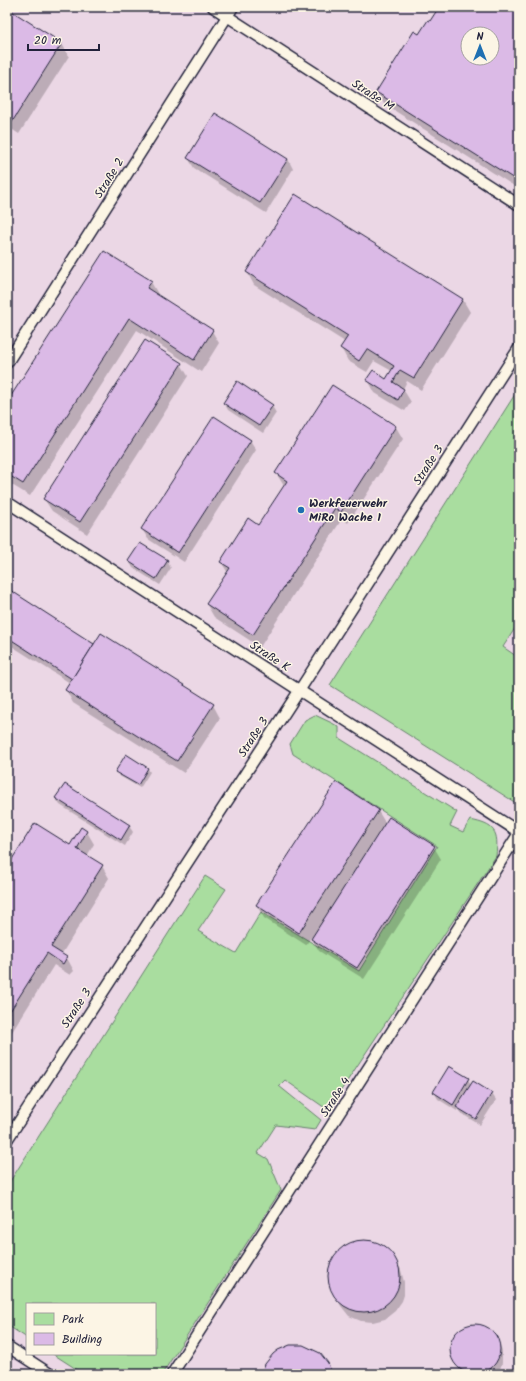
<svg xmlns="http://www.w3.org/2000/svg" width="526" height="1381" viewBox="0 0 526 1381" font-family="Kalam,sans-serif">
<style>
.built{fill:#ebd7e5;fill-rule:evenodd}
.green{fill:#a9dd9f;stroke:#66806d}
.shadow{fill:#0003;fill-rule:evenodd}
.building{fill:#dbbae6;stroke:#22223b;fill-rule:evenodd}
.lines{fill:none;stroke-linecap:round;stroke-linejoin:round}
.lane-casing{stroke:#22223b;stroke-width:13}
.lane{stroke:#fcf5e5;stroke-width:10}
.poi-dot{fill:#1f6fb2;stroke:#fcf5e5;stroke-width:1.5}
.labels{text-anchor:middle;stroke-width:3;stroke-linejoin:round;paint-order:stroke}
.street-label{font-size:12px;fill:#22223b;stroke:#fcf5e5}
.poi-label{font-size:12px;font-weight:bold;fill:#22223b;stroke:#fcf5e5;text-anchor:start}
</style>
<rect width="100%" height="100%" fill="#f2e3e5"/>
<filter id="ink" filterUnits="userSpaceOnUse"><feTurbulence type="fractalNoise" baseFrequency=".025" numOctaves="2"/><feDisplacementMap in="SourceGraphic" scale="8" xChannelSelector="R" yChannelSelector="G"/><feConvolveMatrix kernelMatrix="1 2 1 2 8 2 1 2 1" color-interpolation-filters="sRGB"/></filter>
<g filter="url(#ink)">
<!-- built -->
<path class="built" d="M7,7H519V1374H7ZM468,34H492V58H468ZM27,1304H155V1354H27Z"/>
<!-- green -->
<g class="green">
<path d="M519,388V622L503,647L519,658V798L516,803L330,685Z"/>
<path d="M315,715L332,723L339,727V738L457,812L450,826L463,832L470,820C495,825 499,831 496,856L328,1110L285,1080L279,1086L321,1120L315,1130L276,1125L258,1153L268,1159L281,1190L162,1374H84L53,1354H155V1304H27V1338L7,1325V1186L205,876L226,889L198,931L236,953L261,912L359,971L437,846L293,754L290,744L305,720Z"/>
</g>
<!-- shadow -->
<g class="shadow">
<path d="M345,7H352L351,10Z"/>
<path d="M440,7H519V189L384,104L377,92L430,23ZM468,34H492V58H468Z"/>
<path d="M7,9L62,44L69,56L19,134L7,126Z"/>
<path d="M188,158L288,159L293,169L266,213L194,168Z"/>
<path d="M295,196L463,300L470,312L421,390L407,381L403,389L411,402L405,411L375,393L368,380H387L392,371L374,361L367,372L348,361L341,348L345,342L254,285L247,272Z"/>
<path d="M151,282L158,294L157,296L212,331L219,343L201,372L137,330L30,496L7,482V404Z"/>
<path d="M181,364L188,376L87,534L52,511L44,499Z"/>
<path d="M332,386L396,427L403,439L348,523L342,519L260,647L214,617L207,605L228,573L221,562L258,526L284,486L276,473Z"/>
<path d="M224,403L272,406L276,413L263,433L228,410Z"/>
<path d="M250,440L256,450L184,562L148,539L142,529Z"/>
<path d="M129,561H167L171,568L160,585L133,568Z"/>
<path d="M7,589L95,645L213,705L220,718L184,773L73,703L66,690L70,683L7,643Z"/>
<path d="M127,756L148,769L150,772L140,788L118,775L117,772Z"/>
<path d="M56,799L129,826L133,832L125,846L60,805Z"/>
<path d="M378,811L386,824L434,847L441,859L364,979L319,951L311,937L306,945L264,918L257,906Z"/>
<path d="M81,829L87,832L94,844L87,856L102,866L109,878L61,955L67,958L74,971L70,975L54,965L7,1040V869L70,846Z"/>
<path d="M468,1079L471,1085L492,1094L496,1100L480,1125L462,1114L458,1108L457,1111L438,1099L434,1092Z"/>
<path d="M357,1242H370L381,1246L395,1259L401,1270L404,1282V1295L402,1301L395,1311L385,1319L373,1322L361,1321L349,1316L341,1306L329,1284V1272L332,1260L340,1250L345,1246Z"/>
<path d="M476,1325L488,1329L496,1338L500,1345L502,1351V1363L500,1369L495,1374H463L455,1363L451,1352L452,1340L455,1335L465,1327Z"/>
</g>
<!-- building -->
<g class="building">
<path d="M439,7H519V182L376,92L414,31L419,34L428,20L430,21ZM468,34H492V58H468Z"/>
<path d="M7,8L62,43L12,122L7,119Z"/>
<path d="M215,113L288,159L260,203L187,158Z"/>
<path d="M295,194L463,299L414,378L400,370L393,382L404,389L398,400L366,380L373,370L386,379L394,366L367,349L359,361L340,348L348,336L246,272Z"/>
<path d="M104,251L152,281L147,288L213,330L194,360L129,318L23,484L7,474V402Z"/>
<path d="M145,340L182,363L80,522L43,499Z"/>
<path d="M237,381L273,405L259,426L223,403Z"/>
<path d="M332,385L396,426L341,512L335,508L253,635L206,604L230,568L220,562L248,518L258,525L287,481L275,473Z"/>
<path d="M214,416L251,440L178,553L141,529Z"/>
<path d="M140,543L168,560L156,579L128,561Z"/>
<path d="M7,588L94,644L72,679L7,637Z"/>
<path d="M101,633L214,704L177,761L65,690Z"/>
<path d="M126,754L148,768L138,785L115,772Z"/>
<path d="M336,782L379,810L299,933L256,905Z"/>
<path d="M65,784L130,825L121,840L55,798Z"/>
<path d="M389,817L435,846L357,968L311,939Z"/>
<path d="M35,823L70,845L81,827L87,831L77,849L103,865L51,947L67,957L63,964L47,953L7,1016V867Z"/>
<path d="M449,1066L469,1078L453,1105L433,1092Z"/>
<path d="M473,1081L492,1093L476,1119L456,1107Z"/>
<circle cx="364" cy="1276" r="36"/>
<circle cx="475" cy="1349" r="25"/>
<path d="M290,1345H303L320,1353L328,1363L332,1374H261L265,1364L273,1354L278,1350Z"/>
</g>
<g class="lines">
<defs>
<g id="lane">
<path d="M213,7L519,205"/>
<path d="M7,363L233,7"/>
<path d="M7,502L519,832"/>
<path d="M7,1140L299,691L519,348"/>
<path d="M7,1346L50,1374"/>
<path d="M172,1374L519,833"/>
</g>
</defs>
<!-- lane casing -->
<use href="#lane" class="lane-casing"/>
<!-- lane -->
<use href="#lane" class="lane"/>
</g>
</g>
<!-- markers -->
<circle class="poi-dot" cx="301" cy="510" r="4"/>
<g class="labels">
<!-- street labels -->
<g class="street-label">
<text transform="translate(373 95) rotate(33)" y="4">Straße M</text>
<text transform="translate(109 178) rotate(-58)" y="4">Straße 2</text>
<text transform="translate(428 465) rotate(-57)" y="4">Straße 3</text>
<text transform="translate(270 656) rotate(33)" y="4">Straße K</text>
<text transform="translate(253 737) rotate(-57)" y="4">Straße 3</text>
<text transform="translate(76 1008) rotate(-57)" y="4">Straße 3</text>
<text transform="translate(335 1097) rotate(-57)" y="4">Straße 4</text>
</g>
<!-- poi labels -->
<g class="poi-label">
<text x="309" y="507">Werkfeuerwehr<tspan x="309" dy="14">MiRo Wache 1</tspan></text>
</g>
</g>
<!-- margin -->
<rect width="526" height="1381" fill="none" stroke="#fcf5e5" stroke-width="24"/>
<rect x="12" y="12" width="502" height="1357" fill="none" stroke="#22223b" stroke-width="1.5" filter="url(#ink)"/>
<!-- legend -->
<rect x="26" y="1303" width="130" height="52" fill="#fcf5e5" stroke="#a5a1a1"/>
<rect x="34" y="1313" width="20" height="12" fill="#a9dd9f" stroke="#a5a1a1"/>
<text x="62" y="1323" font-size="12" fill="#22223b">Park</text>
<rect x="34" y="1333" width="20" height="12" fill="#dbbae6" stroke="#a5a1a1"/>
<text x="62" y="1343" font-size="12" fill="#22223b">Building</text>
<!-- north arrow -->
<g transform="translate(480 46)"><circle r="19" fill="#fcf5e5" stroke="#a5a1a1"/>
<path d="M0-3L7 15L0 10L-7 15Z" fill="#1f6fb2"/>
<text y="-6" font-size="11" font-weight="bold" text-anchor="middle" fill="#22223b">N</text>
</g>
<!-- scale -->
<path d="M28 44v6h71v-6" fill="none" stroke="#22223b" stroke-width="2"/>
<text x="34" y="44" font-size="12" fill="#22223b" stroke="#fcf5e5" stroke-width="3" paint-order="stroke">20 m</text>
</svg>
